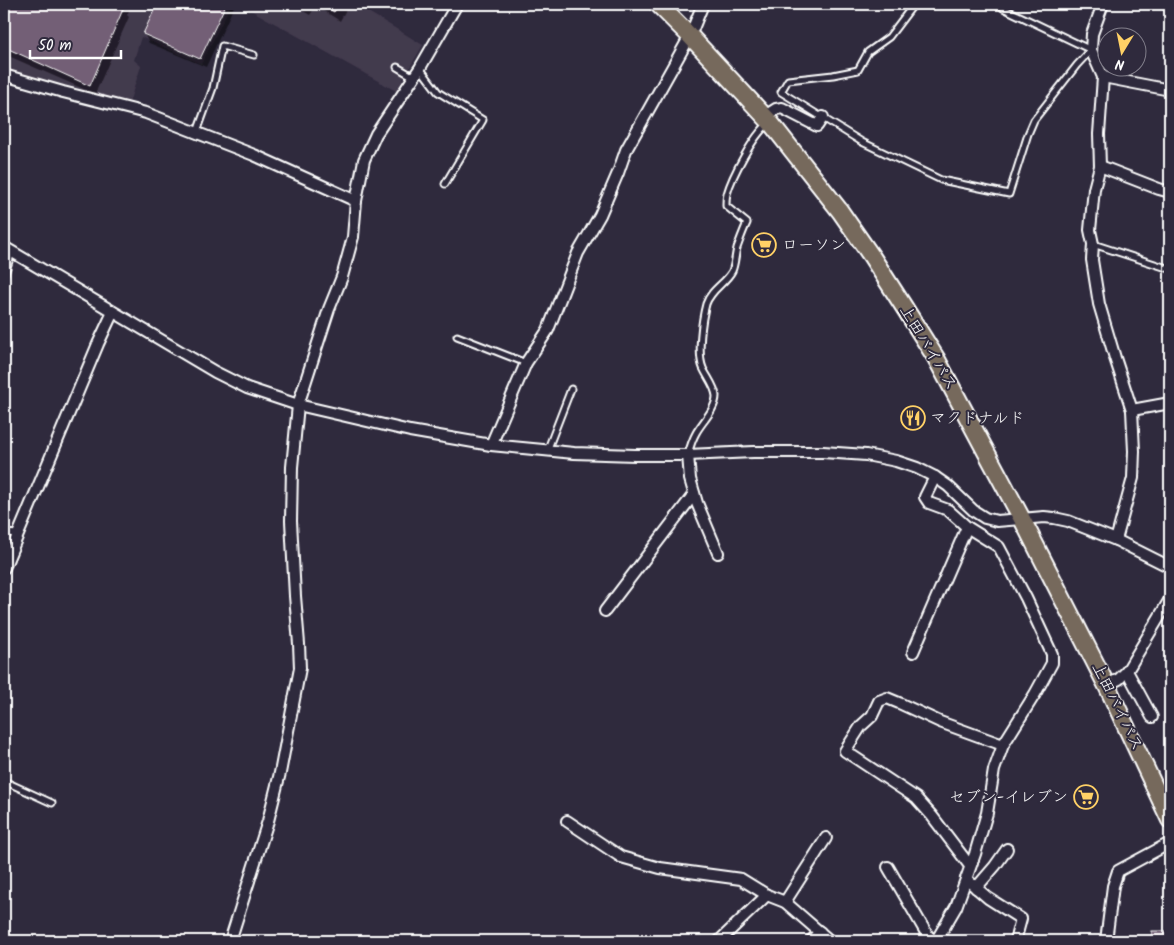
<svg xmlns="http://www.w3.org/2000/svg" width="1174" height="945" font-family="Kalam,'Klee One',sans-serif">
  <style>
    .built { fill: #433a4e }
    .shadow { fill: #0007 }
    .building { fill: #735e76; stroke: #fff }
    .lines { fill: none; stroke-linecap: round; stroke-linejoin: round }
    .service-casing { stroke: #fff; stroke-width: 9 }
    .minor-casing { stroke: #fff; stroke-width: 14 }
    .trunk-casing { stroke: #fff; stroke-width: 20 }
    .service { stroke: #2f2a3d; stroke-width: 5 }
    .minor { stroke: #2f2a3d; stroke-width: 10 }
    .trunk { stroke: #76695c; stroke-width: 16 }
    .labels { text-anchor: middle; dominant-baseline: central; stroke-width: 4; stroke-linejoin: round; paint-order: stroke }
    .poi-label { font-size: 16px; fill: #fff; stroke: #2f2a3d; text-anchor: start }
    .street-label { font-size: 16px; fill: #fff; stroke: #2f2a3d }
  </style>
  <rect width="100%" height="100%" fill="#2f2a3d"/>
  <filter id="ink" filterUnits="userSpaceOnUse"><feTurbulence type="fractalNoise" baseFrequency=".02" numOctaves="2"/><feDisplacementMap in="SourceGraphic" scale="10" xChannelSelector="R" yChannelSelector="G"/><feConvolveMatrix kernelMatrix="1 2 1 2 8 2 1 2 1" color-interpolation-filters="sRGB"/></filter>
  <g filter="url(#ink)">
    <g class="built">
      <polygon points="4,4 231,4 201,64 141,37 134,60 141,66 129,103 12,74 4,69"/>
      <polygon points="240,4 355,4 423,45 396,91"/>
    </g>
    <g class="shadow">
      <polygon points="4,4 132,4 127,15 129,17 95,94 4,54"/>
      <polygon points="158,4 235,4 206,67 149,43 144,34"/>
      <polygon points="291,4 349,4 340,21 316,6 310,15"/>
      <polygon points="1153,932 1165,932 1168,936 1168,941 1153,941"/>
    </g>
    <g class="building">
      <polygon points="4,4 123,4 123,6 124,7 90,86 4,47"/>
      <polygon points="157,4 226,4 200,59 143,34"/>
      <polygon points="321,4 339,4 334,12"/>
      <rect x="1152" y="931" width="14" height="10"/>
    </g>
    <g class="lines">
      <g class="service-casing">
        <g id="service">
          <polyline points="914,4 889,37 868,52 858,70 833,75 788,80 781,92 862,142 941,180 1009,194 1028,134 1034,120 1077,65 1091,50 1003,8"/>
          <polyline points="397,67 414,77"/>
          <polyline points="420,68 438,92 483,120 445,184"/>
          <polyline points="197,132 213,88 222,46 254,55"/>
          <polyline points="1093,244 1170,269"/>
          <polyline points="4,277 12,252"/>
          <polyline points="457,336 526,363"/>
          <polyline points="547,451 571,389"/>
          <path d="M688,455C690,447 692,440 696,433C702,422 716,409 716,396C715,386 707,377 703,368C697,354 702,319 706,304C711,289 726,283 732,271C735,264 735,256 737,248C740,240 743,231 747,223L726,206C726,202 726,198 727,194C732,176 753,136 768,124"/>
          <polyline points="4,533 18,534"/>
          <polyline points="4,781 52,803"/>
        </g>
      </g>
      <g class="minor-casing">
        <g id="minor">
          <polyline points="1103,4 1092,34 1091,50 1103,77 1099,134 1100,166 1094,189 1090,230 1093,244 1092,260 1099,304 1115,358 1132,410 1134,451 1133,478 1116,540"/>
          <polyline points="4,75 63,92 146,113 254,155 356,201"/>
          <polyline points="1103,77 1170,90"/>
          <polyline points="765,116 776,109 782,108 817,126 823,117"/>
          <polyline points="1100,166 1159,189 1170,192"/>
          <polyline points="4,247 215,372 247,388 298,405 410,431 491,445 574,453 635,455 688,455 753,452 823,452 866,455 896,461 917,468 935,477 948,486 974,511 985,518 997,521 1044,517 1054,518 1068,521 1116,540 1170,567"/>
          <polyline points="1132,410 1170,403"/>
          <polyline points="491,445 526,363 548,330 578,253 600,215 618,173 626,150 690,36 703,4"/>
          <polyline points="688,455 690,479 697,503 718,553"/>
          <polyline points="935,477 925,497 929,503 948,510 967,527 999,547 1026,598 1052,654 1052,663 1035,694 1003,745 994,770 987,813 975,854 956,907 936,941"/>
          <polyline points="4,568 98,344 113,312"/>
          <polyline points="605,611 694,494"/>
          <polyline points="913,652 967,527"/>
          <polyline points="1107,685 1119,679 1127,671"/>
          <polyline points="1152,717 1127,671 1170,599"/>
          <polyline points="567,821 621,857 660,868 741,879 767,895 785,902 830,941"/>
          <polyline points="970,866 932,816 916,798 845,751 861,726 872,716 879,701 887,698 899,703 940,722 1003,745"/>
          <polyline points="888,867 928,936 935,941"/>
          <polyline points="966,879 988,898 1021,919 1015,941"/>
          <polyline points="976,888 995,866 1007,849"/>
          <polyline points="785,902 826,838"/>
          <polyline points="230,941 268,821 280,773 300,668 299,644 295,596 291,521 292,467 298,405 329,309 342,277 353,237 356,201 364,160 376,134 420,68 457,4"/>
          <polyline points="719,941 767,895"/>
          <polyline points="811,941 820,932"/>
          <polyline points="1106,941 1113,886 1118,871 1170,843"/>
        </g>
      </g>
      <g class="trunk-casing">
        <polyline id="trunk" points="658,4 690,36 770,122 840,211 872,257 904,307 936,358 1022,519 1108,688 1170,820"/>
      </g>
      <use href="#service" class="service"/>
      <use href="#minor" class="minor"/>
      <use href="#trunk" class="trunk"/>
    </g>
  </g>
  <defs>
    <g id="supermarket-ring" transform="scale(1.25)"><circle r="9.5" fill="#2f2a3d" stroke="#ffd166" stroke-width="1.5"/><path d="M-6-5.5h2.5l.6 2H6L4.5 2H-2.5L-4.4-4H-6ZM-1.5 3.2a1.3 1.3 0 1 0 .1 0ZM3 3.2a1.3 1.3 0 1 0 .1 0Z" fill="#ffd166"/></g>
    <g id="restaurant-ring" transform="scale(1.25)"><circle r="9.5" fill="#2f2a3d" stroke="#ffd166" stroke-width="1.5"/><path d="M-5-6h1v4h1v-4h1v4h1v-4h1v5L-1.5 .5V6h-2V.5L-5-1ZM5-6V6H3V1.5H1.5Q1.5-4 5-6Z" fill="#ffd166"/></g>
  </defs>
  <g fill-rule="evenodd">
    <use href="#supermarket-ring" x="764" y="245"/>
    <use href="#restaurant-ring" x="913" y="418"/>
    <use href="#supermarket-ring" x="1086" y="797"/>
  </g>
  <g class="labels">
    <g class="poi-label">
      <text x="782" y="245">ローソン</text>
      <text x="930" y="418">マクドナルド</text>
      <text x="1068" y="797" text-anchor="end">セブン-イレブン</text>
    </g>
    <g class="street-label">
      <text transform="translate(928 348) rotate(59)">上田バイパス</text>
      <text transform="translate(1117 707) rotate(64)">上田バイパス</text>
    </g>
  </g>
  <rect width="1174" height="945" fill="none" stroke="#2f2a3d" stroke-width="20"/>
  <rect x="10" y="10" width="1154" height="925" fill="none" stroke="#fff" stroke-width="2" filter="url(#ink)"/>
  <g transform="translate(1122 52) rotate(190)"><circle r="24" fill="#2f2a3d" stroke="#827f8b"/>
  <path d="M0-4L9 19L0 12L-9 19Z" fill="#ffd166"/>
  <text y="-8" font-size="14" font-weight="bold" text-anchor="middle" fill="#ffffff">N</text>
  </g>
  <path d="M30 50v8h91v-8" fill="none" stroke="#ffffff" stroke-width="2.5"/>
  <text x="38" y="50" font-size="15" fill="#ffffff" stroke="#2f2a3d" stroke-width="4" paint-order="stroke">50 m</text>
</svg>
